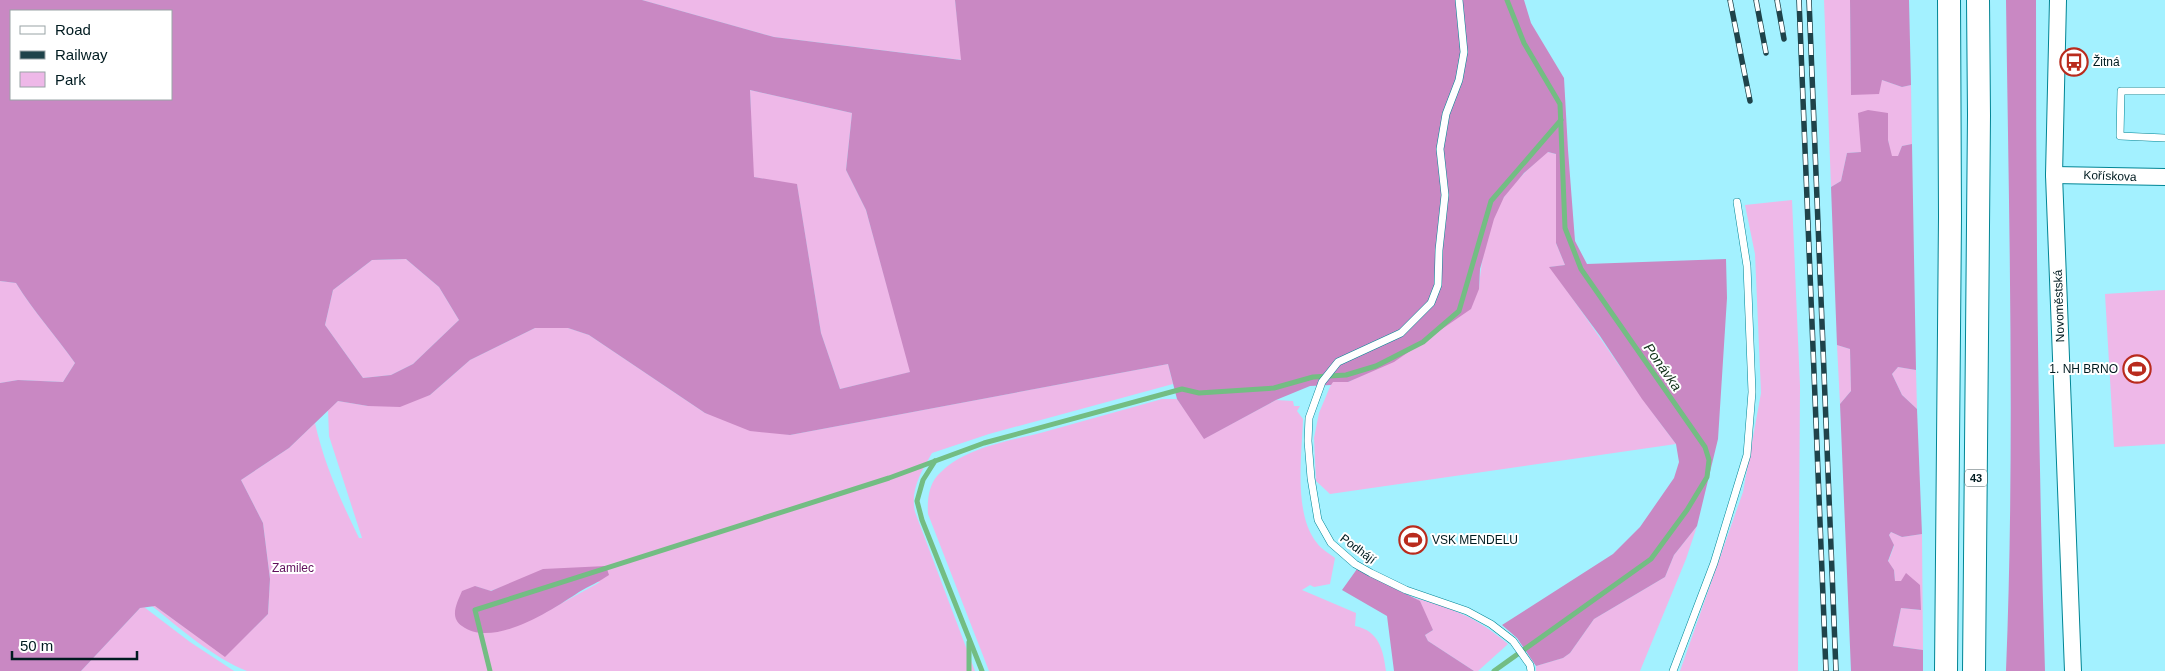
<svg xmlns="http://www.w3.org/2000/svg" width="2165" height="671" font-family="Arial,sans-serif">
  <style>
    .green { fill: #eeb8e8; fill-rule: evenodd }
    .forest { fill: #c988c3; fill-rule: evenodd }
    .lines { fill: none; stroke-linecap: round; stroke-linejoin: round }
    .stream { stroke: #73bd83; stroke-width: 5 }
    .service-casing { stroke: #008595; stroke-width: 8 }
    .tertiary-casing { stroke: #008595; stroke-width: 18 }
    .trunk-casing { stroke: #008595; stroke-width: 24 }
    .service { stroke: #fff; stroke-width: 7 }
    .tertiary { stroke: #fff; stroke-width: 16 }
    .trunk { stroke: #fff; stroke-width: 22 }
    .rail-casing { stroke: #1f434a; stroke-width: 5.5 }
    .rail { stroke: #fff; stroke-width: 4; stroke-dasharray: 11; stroke-linecap: butt }
    .labels { text-anchor: middle; dominant-baseline: central; stroke-width: 4; stroke-linejoin: round; paint-order: stroke }
    .shield { fill: #fff; stroke: #4c5f63; stroke-width: 1 }
    .shield-label { font-size: 11px; font-weight: bold; fill: #001b20 }
    .poi-label { font-size: 12px; fill: #001b20; stroke: #fff; text-anchor: start }
    .street-label { font-size: 12px; fill: #001b20; stroke: #fff }
    .park-label { font-size: 12px; fill: #60115d; stroke: #fff }
    .water-label { font-size: 14px; font-style: italic; fill: #12321a; stroke: #fff }
  </style>
  <rect width="100%" height="100%" fill="#a3f1ff"/>
  <g class="green">
    <polygon points="642,0 955,0 962,60 774,37"/>
    <polygon points="1824,0 1850,0 1851,95 1882,80 1902,87 1911,85 1912,144 1902,146 1898,157 1891,156 1888,140 1888,113 1861,152 1847,153 1841,181 1831,187"/>
    <polygon points="750,90 852,113 846,170 866,210 911,372 840,389 821,333 797,185 753,177"/>
    <path d="M1547,152L1556,154V243L1565,265L1550,267C1593,326 1632,386 1676,444L1330,494L1316,481L1314,438L1319,413L1332,382H1348L1367,373L1479,289C1481,260 1488,222 1504,197C1516,179 1532,166 1547,152Z"/>
    <polygon points="1792,200 1800,386 1798,671 1680,671 1743,492 1761,393 1755,254 1745,205"/>
    <polygon points="406,259 439,287 459,320 413,364 391,375 363,378 325,325 333,290 372,260"/>
    <path d="M0,281L16,283C34,312 56,336 75,363L63,382L18,380L0,383Z"/>
    <polygon points="2165,290 2165,444 2114,447 2105,294"/>
    <path d="M535,328H568L589,335L705,413L790,435L1168,364L1173,384L989,434L932,453C921,472 910,490 915,512L975,671H247C212,657 181,629 152,606H155L225,656L268,614L270,579L263,523L241,480L289,448L315,423C324,464 341,501 359,538H362L329,436L328,410L338,401L368,406L430,395L470,360ZM517,582H600L537,617L475,586L490,591Z"/>
    <polygon points="1837,345 1850,349 1851,391 1840,404"/>
    <polygon points="1898,367 1916,370 1917,409 1902,395 1892,374"/>
    <path d="M1162,399H1177L1205,438L1276,400L1293,401L1294,406H1300L1297,411L1303,419C1302,454 1293,514 1317,543C1321,549 1329,553 1335,558L1330,584L1314,587L1310,585L1302,590L1356,613L1355,626C1379,631 1383,649 1386,671H989L928,514C927,499 929,482 941,472C967,447 1010,441 1044,432C1083,421 1123,410 1162,399Z"/>
    <polygon points="1697,526 1686,559 1640,671 1536,671 1536,666 1563,658 1570,653 1594,619 1665,577 1674,555"/>
    <polygon points="1891,532 1902,537 1922,534 1923,650 1893,646 1901,608 1920,610 1901,581 1895,581 1894,570 1888,562 1894,546 1889,535"/>
    <path d="M1411,597C1452,608 1475,616 1508,644L1478,671H1474L1428,641L1425,635L1433,630Z"/>
    <polygon points="144,607 190,642 234,671 81,671 140,608"/>
  </g>
  <g class="forest">
    <path d="M0,0H642L774,37L961,60L955,0H1524L1531,23L1564,78L1568,150L1575,241L1587,264L1726,259L1727,298L1718,439L1697,526L1674,555L1665,577L1594,619L1570,653L1563,658L1536,666L1517,638L1502,625L1613,554L1640,527L1674,478L1679,462L1676,444L1642,399L1600,336L1549,267L1565,265L1556,243V154L1548,152L1524,173L1504,197L1494,219L1480,269L1479,289L1471,309L1394,362L1348,382H1333L1331,385L1310,386L1276,400L1204,439L1177,399L1168,364L790,435L750,431L705,413L589,335L568,328H535L470,360L430,395L400,407L368,406L338,401L289,448L241,480L263,523L270,579L268,614L225,657L155,606L140,608L81,671H0V383L18,380L63,382L75,363C56,336 34,312 16,283L0,281ZM11,11H171V99H11ZM750,90L852,113L846,170L866,210L910,372L840,389L821,333L797,184L754,177ZM406,259L439,287L459,320L413,364L391,375L363,378L325,325L333,290L372,260Z"/>
    <polygon points="1850,0 1909,0 1911,85 1902,87 1882,80 1879,94 1851,95"/>
    <path d="M2006,0H2036C2036,224 2038,447 2045,671H2006C2015,448 2009,223 2006,0Z"/>
    <polygon points="1868,110 1888,113 1888,140 1892,156 1898,156 1902,146 1912,144 1916,370 1898,367 1892,374 1902,395 1917,409 1922,534 1902,537 1891,532 1889,535 1894,545 1888,561 1894,570 1895,581 1901,581 1906,573 1920,585 1921,610 1901,608 1893,646 1923,650 1923,671 1851,671 1840,404 1851,391 1850,349 1837,345 1831,187 1841,181 1847,153 1861,152 1858,113"/>
    <path d="M606,566L609,575C599,582 589,586 579,592C552,610 493,649 462,626C449,617 457,603 462,591L475,586L491,591L543,569Z"/>
    <polygon points="1357,569 1420,601 1433,630 1425,635 1428,641 1474,671 1394,671 1387,616 1342,590"/>
  </g>
  <g class="lines">
    <g class="stream">
      <polyline points="935,461 923,480 917,501 922,520 982,671"/>
      <polyline points="490,671 475,610 889,478 984,443 1182,389 1199,393 1274,388 1313,377 1346,375 1376,366 1423,342 1459,311 1491,201 1561,120"/>
      <polyline points="969,671 969,642"/>
      <polyline points="1494,671 1651,559 1687,510 1707,477 1709,460 1705,447 1581,269 1565,228 1560,104 1524,43 1507,0"/>
    </g>
    <g class="service-casing">
      <g id="service">
        <polyline points="1459,0 1464,52 1459,80 1446,114 1440,149 1445,195 1439,250 1438,285 1431,303 1401,333 1338,362 1322,382 1309,418 1308,441 1311,478 1318,520 1331,543 1355,564 1371,573 1406,590 1467,611 1491,624 1513,641 1530,665 1531,671"/>
        <polyline points="2165,91 2121,91 2120,136 2165,138"/>
        <polyline points="1673,671 1714,563 1747,455 1752,392 1747,266 1737,202"/>
      </g>
    </g>
    <g class="tertiary-casing">
      <g id="tertiary">
        <polyline points="2058,0 2054,175 2073,671"/>
        <polyline points="2054,175 2165,177"/>
      </g>
    </g>
    <g class="trunk-casing">
      <g id="trunk">
        <polyline points="1946,671 1950,217 1949,0"/>
        <polyline points="1974,671 1979,115 1978,0"/>
      </g>
    </g>
    <use href="#service" class="service"/>
    <use href="#tertiary" class="tertiary"/>
    <use href="#trunk" class="trunk"/>
    <g class="rail-casing">
      <g id="rail">
        <polyline points="1730,0 1750,101"/>
        <polyline points="1756,0 1766,53"/>
        <polyline points="1777,0 1784,39"/>
        <polyline points="1799,0 1826,671"/>
        <polyline points="1809,0 1836,671"/>
      </g>
    </g>
    <use href="#rail" class="rail"/>
  </g>
  <defs>
    <g id="bus-ring" transform="scale(1.4375)"><circle r="9.5" fill="#fff" stroke="#b92b1d" stroke-width="1.5"/><path d="M-5-6H5V4H4V6H2V4H-2V6H-4V4H-5ZM-3.5-4V0h7V-4ZM-3.5 1.2v1.5H-2V1.2ZM2 1.2v1.5H3.5V1.2Z" fill="#b92b1d"/></g>
    <g id="stadium-ring" transform="scale(1.4375)"><circle r="9.5" fill="#fff" stroke="#b92b1d" stroke-width="1.5"/><path d="M0-5a6.5 5 0 1 0 0 10a6.5 5 0 1 0 0-10ZM-3.5-1.8h7v3.6h-7Z" fill="#b92b1d"/></g>
  </defs>
  <g fill-rule="evenodd">
    <use href="#bus-ring" x="2074" y="62"/>
    <use href="#stadium-ring" x="2137" y="369"/>
    <use href="#stadium-ring" x="1413" y="540"/>
  </g>
  <g class="labels">
    <rect class="shield" x="1965" y="469.5" width="22" height="17" rx="4"/>
    <g class="shield-label">
      <text x="1976" y="478">43</text>
    </g>
    <g class="poi-label">
      <text x="2093" y="62">Žitná</text>
      <text x="2118" y="369" text-anchor="end">1. NH BRNO</text>
      <text x="1432" y="540">VSK MENDELU</text>
    </g>
    <g class="street-label">
      <text transform="translate(2110 176) rotate(2)">Kořískova</text>
      <text transform="translate(2059 306) rotate(-92)">Novoměstská</text>
      <text transform="translate(1358 549) rotate(37)">Podhájí</text>
    </g>
    <g class="park-label">
      <text x="293" y="568">Zamilec</text>
    </g>
    <g class="water-label">
      <text transform="translate(1663 367) rotate(55)">Ponávka</text>
    </g>
  </g>
  <rect x="10" y="10" width="162" height="90" fill="#ffffff" stroke="#99a4a6"/>
  <rect x="20" y="26" width="25" height="8" fill="#ffffff" stroke="#99a4a6"/>
  <text x="55" y="35" font-size="15" fill="#001b20">Road</text>
  <rect x="20" y="51" width="25" height="8" fill="#1f434a" stroke="#99a4a6"/>
  <text x="55" y="60" font-size="15" fill="#001b20">Railway</text>
  <rect x="20" y="72" width="25" height="15" fill="#eeb8e8" stroke="#99a4a6"/>
  <text x="55" y="85" font-size="15" fill="#001b20">Park</text>
  <path d="M12 651v8h125v-8" fill="none" stroke="#001b20" stroke-width="2.5"/>
  <text x="20" y="651" font-size="15" fill="#001b20" stroke="#ffffff" stroke-width="4" paint-order="stroke">50 m</text>
</svg>
